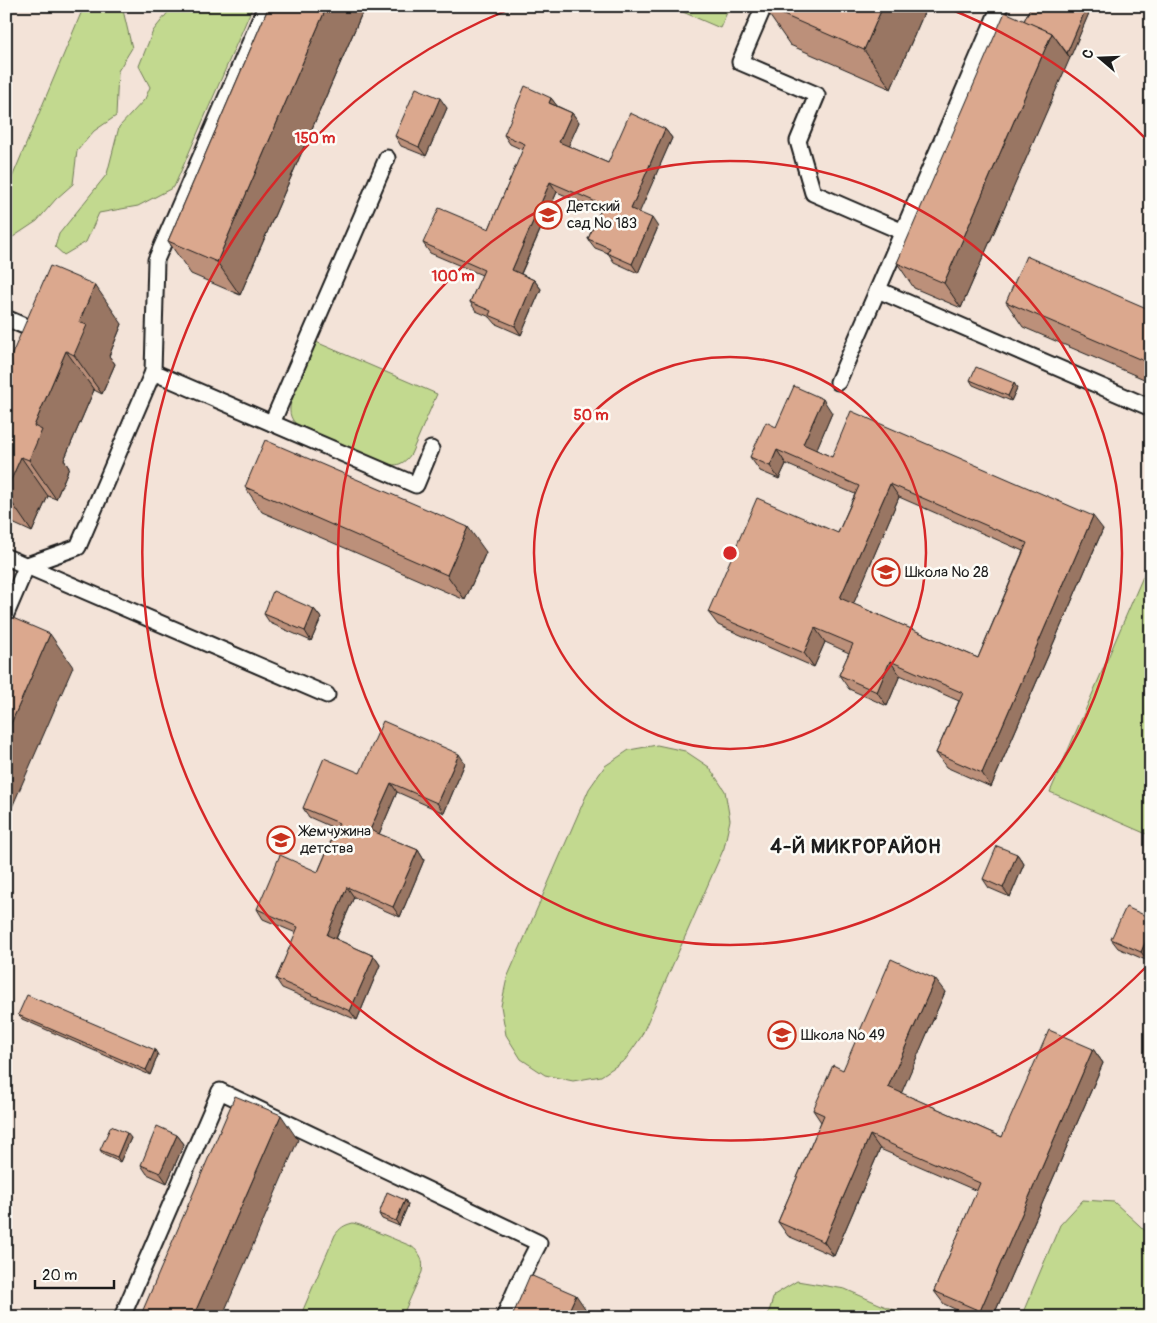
<svg xmlns="http://www.w3.org/2000/svg" width="1157" height="1323" font-family="Pangolin,sans-serif">
  <style>
    .green { fill: #c2d98f; stroke: #6f7a56 }
    .lines { fill: none; stroke-linecap: round; stroke-linejoin: round }
    .service-casing { stroke: #1c1c1c; stroke-width: 19 }
    .service { stroke: #fdfcf7; stroke-width: 15 }
    .wall { fill: #bc907a; stroke: #1c1c1c; fill-rule: evenodd }
    .shaded-wall { fill: #997663; stroke: #1c1c1c }
    .building { fill: #dba88e; stroke: #1c1c1c; fill-rule: evenodd }
    .ring { fill: none; stroke: #d62828; stroke-width: 2.5 }
    .labels { text-anchor: middle; dominant-baseline: central; stroke-width: 5; stroke-linejoin: round; paint-order: stroke }
    .poi-label { font-size: 15px; fill: #1c1c1c; stroke: #fdfcf7; text-anchor: start }
    .district-label { font-size: 20px; font-weight: bold; letter-spacing: 1px; fill: #1c1c1c; stroke: #fdfcf7 }
    .centre { fill: #d62828; stroke: #fdfcf7; stroke-width: 2.5 }
    .ring-label { font-size: 15px; text-anchor: middle; font-weight: bold; fill: #d62828; stroke: #fdfcf7; stroke-width: 5; stroke-linejoin: round; paint-order: stroke }
  </style>
  <rect width="100%" height="100%" fill="#f3e3d8"/>
  <filter id="ink" filterUnits="userSpaceOnUse"><feTurbulence type="fractalNoise" baseFrequency=".02" numOctaves="2"/><feDisplacementMap in="SourceGraphic" scale="10" xChannelSelector="R" yChannelSelector="G"/><feConvolveMatrix kernelMatrix="1 2 1 2 8 2 1 2 1" color-interpolation-filters="sRGB"/></filter>
  <g filter="url(#ink)">
    <g class="green">
      <polygon points="84,6 122,6 132,48 118,71 116,116 94,131 77,151 73,184 56,199 37,221 13,237 6,233 6,192"/>
      <polygon points="173,6 253,6 174,187 138,206 99,213 86,242 64,255 55,247 59,234 107,174 119,127 145,99 150,87 139,66 153,31"/>
      <polygon points="669,6 730,6 720,28"/>
      <path d="M316,342L437,394L411,454C404,464 397,467 385,464L301,428C291,421 288,414 291,402Z"/>
      <polygon points="1151,558 1151,836 1050,792"/>
      <polygon points="657,745 685,751 709,767 725,791 730,820 724,848 641,1037 625,1060 601,1076 573,1081 545,1075 521,1059 506,1035 501,1006 507,978 589,789 605,766 629,750"/>
      <polygon points="1083,1200 1114,1202 1151,1236 1151,1317 1021,1317 1060,1225"/>
      <path d="M353,1223L360,1225L411,1246C421,1253 424,1261 422,1272L402,1317H300L335,1235C340,1228 344,1225 353,1223Z"/>
      <polygon points="797,1281 845,1289 886,1307 915,1317 769,1317 768,1315 774,1295"/>
    </g>
    <g class="lines">
      <g class="service-casing">
        <g id="service">
          <polyline points="764,6 740,62 817,95 798,141 813,193 903,232"/>
          <polyline points="878,290 1151,408"/>
          <polyline points="6,318 38,332 36,337"/>
          <polyline points="153,372 416,485 431,449"/>
          <polyline points="838,382 1000,6"/>
          <polyline points="272,423 387,158"/>
          <polyline points="6,557 327,695"/>
          <polyline points="6,614 27,565 78,547 153,372 156,260 266,6"/>
          <polyline points="122,1317 220,1091 539,1243 519,1282 504,1317"/>
        </g>
      </g>
      <use href="#service" class="service"/>
    </g>
    <g class="wall">
      <polygon points="269,6 365,6 240,295 191,274 168,241"/>
      <polygon points="763,6 927,6 891,89 790,45"/>
      <polygon points="1031,6 1092,6 961,308 914,288 897,263 1024,21"/>
      <polygon points="551,98 557,106 572,113 579,122 568,146 608,163 665,129 672,138 639,212 658,227 638,273 614,262 608,253 595,248 588,239 600,211 557,192 521,274 534,280 541,289 521,335 496,324 490,317 476,311 470,302 482,275 430,253 423,243 489,229 523,150 510,144 504,135"/>
      <polygon points="447,108 426,156 401,146 395,136"/>
      <polygon points="1006,302 1151,310 1151,382 1023,327"/>
      <polygon points="122,324 109,356 115,364 102,394 94,390 64,460 69,468 56,499 48,496 32,532 6,520 6,368"/>
      <polygon points="970,380 1014,383 1017,388 1011,401 973,385"/>
      <path d="M832,413L816,450L832,457L1103,529L991,787L946,767L936,753L959,701L900,675L887,706L849,689L839,675L849,653L825,642L814,667L718,625L708,612L838,533L855,494L786,464L779,479L760,471L750,457L776,427ZM899,497L1023,551L978,658L853,604Z"/>
      <polygon points="245,487 486,552 465,600 262,512"/>
      <polygon points="314,609 321,618 311,641 270,623 264,614"/>
      <polygon points="465,763 444,813 397,792 379,834 418,850 424,860 400,917 354,897 336,939 374,956 380,965 357,1020 282,988 276,979 296,933 263,919 257,909 318,872 336,829 309,817 303,808 360,773"/>
      <polygon points="1017,854 1024,864 1010,897 989,888 983,879"/>
      <polygon points="1151,918 1151,954 1148,961 1118,948 1111,939"/>
      <polygon points="945,992 901,1093 1002,1137 1093,1049 1103,1063 993,1317 972,1317 944,1304 934,1291 977,1191 880,1149 834,1256 788,1236 778,1222 821,1122 813,1110 843,1070"/>
      <polygon points="18,1015 158,1055 150,1075 22,1019"/>
      <polygon points="177,1135 184,1144 167,1183 147,1174 141,1165"/>
      <polygon points="131,1138 120,1162 104,1155 100,1150"/>
      <polygon points="405,1200 408,1205 399,1226 382,1219 379,1214"/>
    </g>
    <g class="shaded-wall">
      <polygon points="327,6 365,6 240,295 217,262"/>
      <polygon points="883,6 927,6 891,89 864,50"/>
      <polygon points="1087,6 1092,6 1070,58 1067,53"/>
      <polygon points="1052,33 1070,58 961,308 944,283"/>
      <polygon points="440,98 447,108 426,156 419,147"/>
      <polygon points="551,98 558,107 549,103"/>
      <polygon points="572,113 579,122 566,152 559,142"/>
      <polygon points="665,129 672,138 637,218 631,209"/>
      <polygon points="550,182 557,192 518,280 512,270"/>
      <polygon points="652,218 658,227 638,273 632,264"/>
      <polygon points="534,280 541,289 521,335 515,326"/>
      <polygon points="95,285 122,324 109,356 115,364 102,394 74,355 79,322"/>
      <polygon points="66,351 94,390 64,460 69,468 56,499 29,460 34,426"/>
      <polygon points="1014,383 1017,388 1011,401 1008,396"/>
      <polygon points="823,399 832,413 813,458 803,444"/>
      <polygon points="777,450 786,464 779,479 770,466"/>
      <polygon points="21,457 48,496 32,532 6,494 6,491"/>
      <polygon points="890,484 899,497 850,612 840,598"/>
      <polygon points="1093,516 1103,529 991,787 982,773"/>
      <polygon points="468,527 486,552 465,600 447,575"/>
      <polygon points="314,609 321,618 311,641 305,631"/>
      <polygon points="815,628 825,642 814,667 804,653"/>
      <polygon points="50,634 73,667 6,821 6,735"/>
      <polygon points="890,661 900,675 887,706 877,692"/>
      <polygon points="459,754 465,763 444,813 437,803"/>
      <polygon points="391,783 397,792 377,839 370,830"/>
      <polygon points="418,850 424,860 400,917 393,907"/>
      <polygon points="1017,854 1024,864 1010,897 1003,888"/>
      <polygon points="347,887 354,897 333,945 327,935"/>
      <polygon points="1151,929 1151,954 1148,961 1141,952"/>
      <polygon points="374,956 380,965 357,1020 350,1011"/>
      <polygon points="935,979 945,992 898,1101 888,1087"/>
      <polygon points="1093,1049 1103,1063 993,1317 984,1317 980,1311"/>
      <polygon points="155,1050 158,1055 150,1075 146,1070"/>
      <polygon points="281,1115 298,1140 222,1317 193,1317"/>
      <polygon points="127,1133 131,1138 120,1162 117,1157"/>
      <polygon points="177,1135 184,1144 167,1183 160,1173"/>
      <polygon points="870,1135 880,1149 834,1256 824,1242"/>
      <polygon points="405,1200 408,1205 399,1226 396,1221"/>
      <polygon points="576,1295 591,1317 566,1317"/>
    </g>
    <g class="building">
      <polygon points="269,6 327,6 217,262 168,241"/>
      <polygon points="763,6 883,6 864,50"/>
      <polygon points="1031,6 1087,6 1067,53 1052,33 1024,21"/>
      <polygon points="1005,12 1052,33 944,283 897,263"/>
      <polygon points="525,86 551,98 549,103 572,113 559,142 608,163 630,113 665,129 631,209 652,218 632,264 607,253 610,248 588,239 603,205 550,182 512,270 534,280 515,326 489,315 491,311 470,302 484,270 423,243 439,208 489,229 525,144 504,135"/>
      <polygon points="416,88 440,98 419,147 395,136"/>
      <polygon points="1026,256 1151,310 1151,364 1006,302"/>
      <polygon points="50,266 95,285 79,322 87,325 74,355 66,351 34,426 42,430 29,460 21,457 6,491 6,368"/>
      <polygon points="976,367 1014,383 1008,396 970,380"/>
      <path d="M794,386L823,399L803,444L832,457L851,411L1093,516L982,773L936,753L963,693L890,661L877,692L839,675L853,644L815,628L804,653L708,612L757,498L838,533L859,486L777,450L770,466L750,457L766,422L776,427ZM890,484L1027,543L978,658L840,598Z"/>
      <polygon points="265,440 468,527 447,575 245,487"/>
      <polygon points="273,591 314,609 305,631 264,614"/>
      <polygon points="6,615 50,634 6,735"/>
      <polygon points="383,721 459,754 437,803 391,783 370,830 418,850 393,907 347,887 327,935 374,956 350,1011 276,979 298,927 257,909 280,855 318,872 339,823 303,808 324,758 360,773"/>
      <polygon points="997,846 1017,854 1003,888 983,879"/>
      <polygon points="1126,907 1151,918 1151,929 1141,952 1111,939"/>
      <polygon points="891,959 935,979 888,1087 1002,1137 1049,1030 1093,1049 980,1311 934,1291 980,1183 870,1135 824,1242 778,1222 824,1115 813,1110 833,1065 843,1070"/>
      <polygon points="27,995 155,1050 146,1070 18,1015"/>
      <polygon points="235,1096 281,1115 193,1317 140,1317"/>
      <polygon points="111,1126 127,1133 117,1157 100,1150"/>
      <polygon points="157,1126 177,1135 160,1173 141,1165"/>
      <polygon points="387,1192 405,1200 396,1221 379,1214"/>
      <polygon points="1151,1211 1151,1221 1147,1219"/>
      <polygon points="530,1275 576,1295 566,1317 512,1317"/>
    </g>
  </g>
  <g class="ring">
    <circle cx="730" cy="553" r="196"/>
    <circle cx="730" cy="553" r="392"/>
    <path d="M1149 964A587 587 0 1 1 515 7M945 7A587 587 0 0 1 1149 142"/>
  </g>
  <defs>
    <g id="school-ring" transform="scale(1.4375)"><circle r="9.5" fill="#fdfcf7" stroke="#c8321e" stroke-width="1.5"/><path d="M0-5L7-2L0 1L-7-2ZM-4 1L0 2.5L4 1V4Q0 6-4 4Z" fill="#c8321e"/></g>
  </defs>
  <g fill-rule="evenodd">
    <use href="#school-ring" x="548" y="215"/>
    <use href="#school-ring" x="886" y="572"/>
    <use href="#school-ring" x="281" y="840"/>
    <use href="#school-ring" x="782" y="1035"/>
  </g>
  <g class="labels">
    <g class="poi-label">
      <text x="567" y="206">Детский<tspan x="567" dy="17">сад № 183</tspan></text>
      <text x="905" y="572">Школа № 28</text>
      <text x="300" y="831">Жемчужина<tspan x="300" dy="17">детства</tspan></text>
      <text x="801" y="1035">Школа № 49</text>
    </g>
    <g class="district-label">
      <text x="856" y="846">4-Й МИКРОРАЙОН</text>
    </g>
  </g>
  <circle cx="730" cy="553" r="8" class="centre"/>
  <g class="ring-label">
    <text x="315" y="143">150 m</text>
    <text x="453" y="281">100 m</text>
    <text x="591" y="420">50 m</text>
  </g>
  <rect width="1157" height="1323" fill="none" stroke="#fdfcf7" stroke-width="25"/>
  <rect x="12" y="12" width="1132" height="1298" fill="none" stroke="#1c1c1c" stroke-width="2" filter="url(#ink)"/>
  <g transform="translate(1100 58) rotate(289)" stroke="#fdfcf7" stroke-width="4" paint-order="stroke">
  <path d="M0-4L9 19L0 12L-9 19Z" fill="#1c1c1c"/>
  <text y="-8" font-size="14" font-weight="bold" text-anchor="middle" fill="#1c1c1c">С</text>
  </g>
  <path d="M35 1280v8h79v-8" fill="none" stroke="#1c1c1c" stroke-width="2.5"/>
  <text x="42" y="1280" font-size="15" fill="#1c1c1c" stroke="#fdfcf7" stroke-width="4" paint-order="stroke">20 m</text>
</svg>
